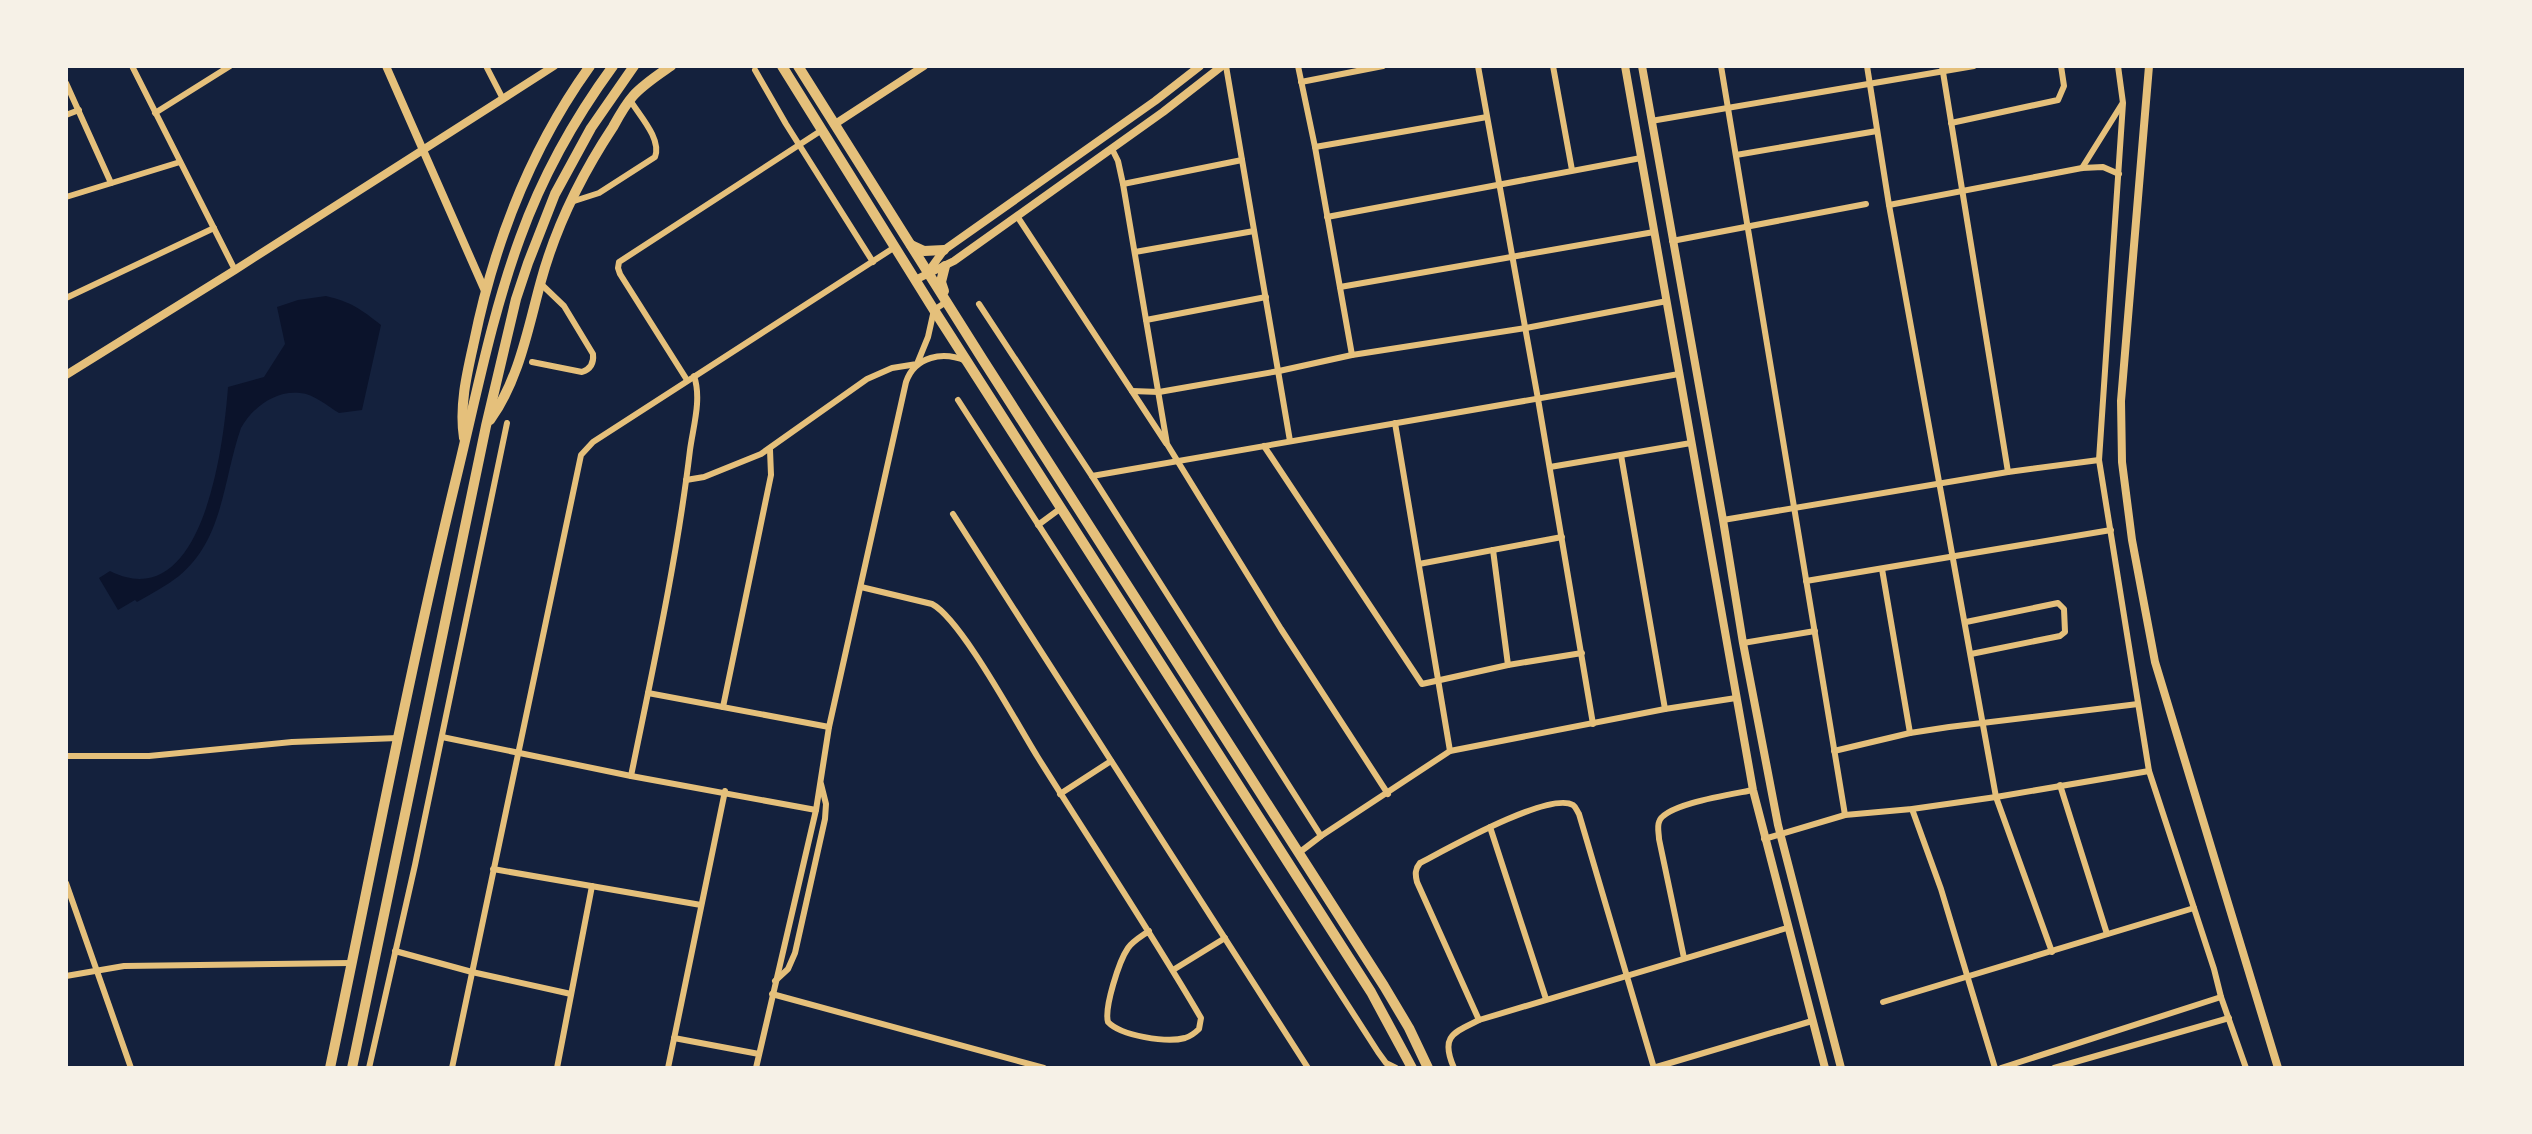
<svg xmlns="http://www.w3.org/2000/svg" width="2532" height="1134" font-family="'Exo 2',sans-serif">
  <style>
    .water { fill: #0b132b }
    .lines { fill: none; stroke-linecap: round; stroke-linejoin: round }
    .minor { stroke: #e5c07b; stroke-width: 6 }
    .tertiary { stroke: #e5c07b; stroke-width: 8 }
    .primary { stroke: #e5c07b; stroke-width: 10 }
    .trunk { stroke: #e5c07b; stroke-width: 10 }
  </style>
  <rect width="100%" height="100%" fill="#14213d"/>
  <path class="water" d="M326,296C351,302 361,309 381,325L362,410L339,413C327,406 314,394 300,393C275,390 252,408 241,428C223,479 224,539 179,576C166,586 151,594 137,602L135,600L118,610L99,578L110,571C204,618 224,442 228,387L264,377L285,344L277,307L298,300Z"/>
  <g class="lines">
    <g class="minor">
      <polyline points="132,66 235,270"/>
      <polyline points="486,66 503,99"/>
      <polyline points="1226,66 1290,441"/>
      <polyline points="1298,66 1315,147 1352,355"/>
      <polyline points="1478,66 1538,399 1593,724"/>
      <polyline points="1553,66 1572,170"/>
      <polyline points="1721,66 1845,815"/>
      <polyline points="1867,66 1889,205 1996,797 2052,952"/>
      <polyline points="1942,66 2008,472"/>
      <polyline points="2118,66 2123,103 2099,460 2149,771 2214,969 2221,997 2246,1068"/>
      <polyline points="755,70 786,124 873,262"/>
      <polyline points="1301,82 1383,66"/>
      <polyline points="66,83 111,183"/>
      <polyline points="155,113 230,66"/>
      <polyline points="66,115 79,110"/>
      <polyline points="1651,121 1974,66"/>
      <polyline points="1951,123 2058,100 2064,86 2061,66"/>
      <polyline points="1315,147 1487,117"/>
      <polyline points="1112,149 1118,161 1123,184 1167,444 1281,629 1388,794"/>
      <polyline points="1736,155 1877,131"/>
      <polyline points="2082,168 2122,104"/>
      <polyline points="1123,184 1242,160"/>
      <polyline points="66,197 180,162"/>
      <path d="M571,202L599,193L655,157C662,139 639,115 630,100"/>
      <polyline points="1889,205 2082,168 2103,167 2119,174"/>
      <polyline points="1017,216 1166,443"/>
      <polyline points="1327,217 1641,158"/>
      <polyline points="1672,241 1866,204"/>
      <polyline points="1135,252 1254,231"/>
      <polyline points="1340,287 1654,232"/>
      <polyline points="66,298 214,228"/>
      <polyline points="979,304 1092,476 1321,836"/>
      <polyline points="1146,320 1266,297"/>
      <path d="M532,362L582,372C591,369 594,363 593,354L564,306L540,283"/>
      <polyline points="687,380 620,274 618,268 619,262 822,130"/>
      <polyline points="1132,391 1159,392 1279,371 1352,355 1526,328 1667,301"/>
      <polyline points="958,400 1378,1052 1386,1063 1396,1068"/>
      <polyline points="1395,423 1450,751"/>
      <polyline points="1264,446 1422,684 1508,665 1582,653"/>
      <polyline points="1621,455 1665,709"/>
      <polyline points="1550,467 1691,443"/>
      <polyline points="1092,476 1679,374"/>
      <polyline points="686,480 704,477 761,454 867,379 892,368 917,364 928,337 934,310 946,302"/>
      <polyline points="953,514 1308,1068"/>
      <polyline points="1723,520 2008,472 2099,460"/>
      <polyline points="1038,525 1061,508"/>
      <polyline points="1493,550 1508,665"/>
      <polyline points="1419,564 1562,537"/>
      <polyline points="1882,569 1910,733"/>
      <polyline points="1806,581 2111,530"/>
      <path d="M861,587L932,604C961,619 1017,724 1037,756C1092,844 1149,929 1201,1018L1199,1029C1195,1033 1191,1036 1185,1038C1167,1043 1121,1036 1108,1022C1104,1008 1119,961 1128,948C1133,941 1142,936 1149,931"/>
      <polyline points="1966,622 2058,603 2064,609 2065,632 2060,636 1971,654"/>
      <polyline points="1743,643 1815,631"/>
      <polyline points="648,693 829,727"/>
      <polyline points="723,707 771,475 770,450"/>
      <polyline points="442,737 631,776 816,810"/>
      <polyline points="1834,751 1910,733 1949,727 2138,704"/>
      <polyline points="66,756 149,756 292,742 398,738"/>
      <path d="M631,776C653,668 677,559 690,450C693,427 702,399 694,376"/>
      <polyline points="2060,785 2107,934"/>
      <polyline points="1060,794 1111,761"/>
      <polyline points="1912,809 1941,889 1995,1068"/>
      <polyline points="1490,827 1546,999"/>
      <polyline points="1764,839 1845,815 1912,809 1996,797 2149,771"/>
      <polyline points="1300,852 1321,836 1450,751 1665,709 1736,698"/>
      <polyline points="493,869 701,905"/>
      <polyline points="66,883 131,1068"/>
      <polyline points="395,951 472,972 571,994"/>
      <path d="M1684,958L1659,839C1659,834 1657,827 1659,822C1664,804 1734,794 1753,790"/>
      <polyline points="1173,970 1225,938"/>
      <polyline points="66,976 124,966 351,963"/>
      <polyline points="775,981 788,969 795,953 825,819 826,804 821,784"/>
      <polyline points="772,994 1044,1068"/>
      <polyline points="1883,1002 2194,908"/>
      <path d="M1479,1020L1417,882C1415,874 1415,869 1420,863C1445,850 1549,791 1573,805C1576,807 1577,811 1579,814L1654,1068"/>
      <polyline points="674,1038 759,1054"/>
      <polyline points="369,1068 415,865 507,423"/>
      <polyline points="452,1068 581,455 593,442 895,247"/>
      <polyline points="557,1068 592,886"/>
      <polyline points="668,1068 725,791"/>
      <path d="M756,1068L816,810L829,727L906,382C915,356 943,351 966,361"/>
      <path d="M1454,1068C1440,1036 1453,1033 1479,1020L1787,928"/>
      <polyline points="1653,1068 1812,1021"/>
      <polyline points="2001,1068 2221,997"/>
      <polyline points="2054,1068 2229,1018"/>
    </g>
    <g class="tertiary">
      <polyline points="386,66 485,291"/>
      <polyline points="1625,66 1753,790 1825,1068"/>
      <polyline points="1642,66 1723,520 1743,643 1778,825 1841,1068"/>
      <polyline points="2149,66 2121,401 2122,462 2132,540 2155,662 2278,1068"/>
      <polyline points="835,124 924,66"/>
      <polyline points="928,272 944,250 1155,101 1200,66"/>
      <polyline points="915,280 954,261 1163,112 1222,66"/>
      <polyline points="66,375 235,270 554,66"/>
    </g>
    <g class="primary">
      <polyline points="782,66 934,310 1371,992 1412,1068"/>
      <polyline points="798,66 983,360 1384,986 1409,1028 1428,1068"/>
      <polyline points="911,245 924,251 944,250"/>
      <polyline points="944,291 941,282 945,266"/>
    </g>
    <g class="trunk">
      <path d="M490,420C519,380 528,328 541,281C556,226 582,174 613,127C619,116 625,105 633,96C644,84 658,75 671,66"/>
      <path d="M464,438C459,406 467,373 474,342C494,244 531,148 590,66"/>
      <path d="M330,1068C371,873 408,677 455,483C475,402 491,317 520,238C542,177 575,118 613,66"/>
      <polyline points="352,1068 486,426 516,299 528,263 555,194 591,128 634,66"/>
    </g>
  </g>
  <rect width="2532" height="1134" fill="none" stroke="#f6f1e7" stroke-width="136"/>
</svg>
